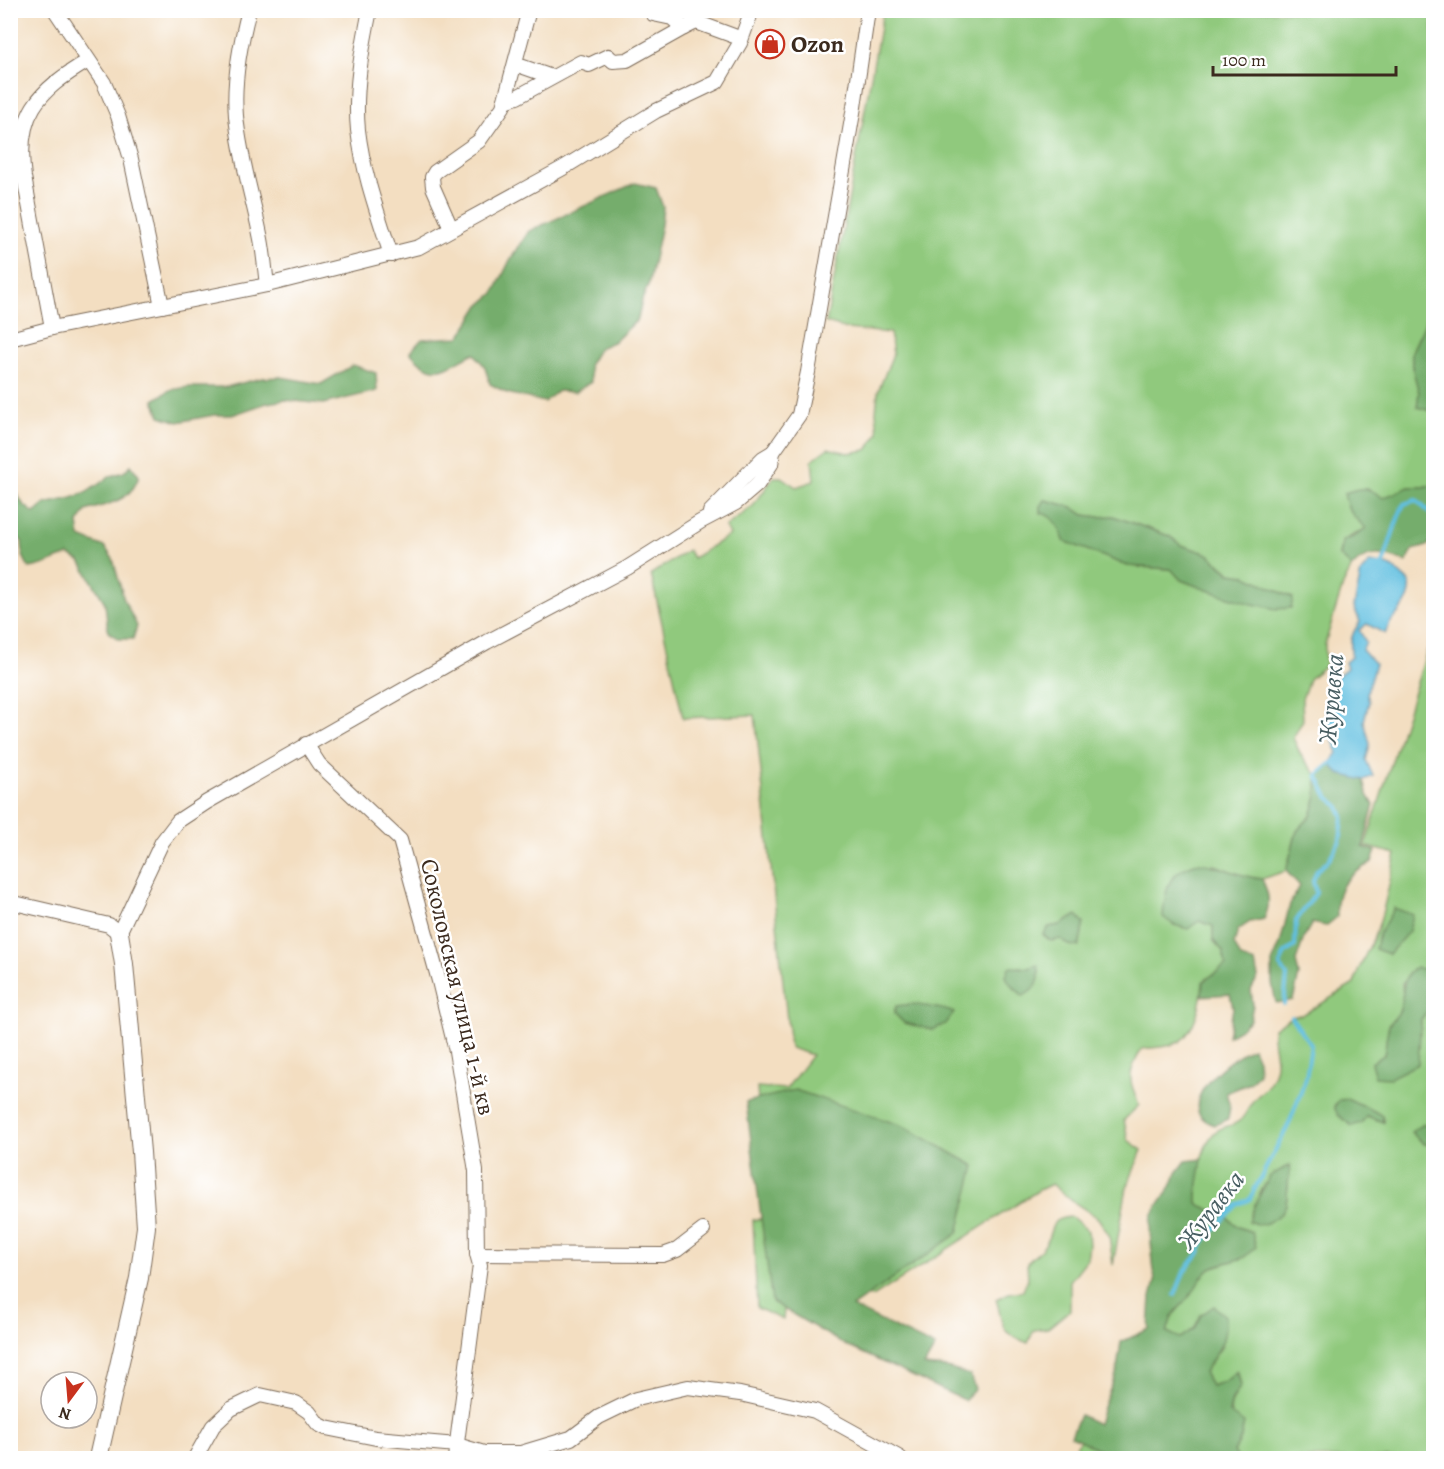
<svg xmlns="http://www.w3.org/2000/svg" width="1444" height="1469" font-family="Alegreya,serif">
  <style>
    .green { fill: #90c97d; stroke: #667a4e; stroke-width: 1.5; fill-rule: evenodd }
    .forest { fill: #74ad6c; stroke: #586c45; stroke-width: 1.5 }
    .water { fill: #61bfe0; stroke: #4e747f; stroke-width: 1.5 }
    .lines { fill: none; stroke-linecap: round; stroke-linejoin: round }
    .stream { stroke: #61bfe0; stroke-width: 4 }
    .minor-casing { stroke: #7b6957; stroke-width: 16 }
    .tertiary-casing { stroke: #7b6957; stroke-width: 20 }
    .minor { stroke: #fff; stroke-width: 14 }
    .tertiary { stroke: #fff; stroke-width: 18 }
    .labels { text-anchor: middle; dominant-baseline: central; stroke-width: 5; stroke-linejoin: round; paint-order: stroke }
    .poi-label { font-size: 24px; font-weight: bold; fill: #3b2a1e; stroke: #fff; text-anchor: start }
    .street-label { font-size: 24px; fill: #3b2a1e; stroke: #fff }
    .water-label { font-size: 26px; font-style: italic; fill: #485e62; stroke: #fff }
  </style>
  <rect width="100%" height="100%" fill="#fff"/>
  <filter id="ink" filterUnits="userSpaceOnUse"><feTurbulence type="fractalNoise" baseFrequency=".0167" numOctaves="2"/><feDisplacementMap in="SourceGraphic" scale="12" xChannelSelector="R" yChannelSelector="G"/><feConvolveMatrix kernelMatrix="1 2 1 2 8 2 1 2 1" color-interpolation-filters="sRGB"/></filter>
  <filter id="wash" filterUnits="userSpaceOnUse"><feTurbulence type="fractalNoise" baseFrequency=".008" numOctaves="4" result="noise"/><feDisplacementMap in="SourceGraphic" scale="24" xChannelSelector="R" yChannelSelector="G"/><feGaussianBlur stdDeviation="1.35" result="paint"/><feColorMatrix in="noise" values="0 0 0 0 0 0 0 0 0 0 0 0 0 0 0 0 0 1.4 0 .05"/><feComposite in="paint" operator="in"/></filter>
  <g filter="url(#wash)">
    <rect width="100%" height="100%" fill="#f3dec1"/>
    <g class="green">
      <path d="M883,11H1433V305L1412,352V366L1419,393L1417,407L1431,411L1433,409V485L1423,487H1409L1383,498L1367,528L1342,541L1340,556L1352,567L1343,585L1325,644V666L1309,679L1302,699L1303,720L1293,738L1302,757L1317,775V796L1311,816L1297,831L1286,871L1262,879L1248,878L1213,864L1199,921L1213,926V940L1223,951L1226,965L1203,982C1202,1000 1195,1032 1179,1042C1169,1048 1153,1047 1142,1049C1127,1073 1128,1080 1139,1105L1124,1120L1128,1140L1142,1150L1127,1187L1113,1265L1109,1235L1098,1218L1072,1201L1052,1184L1039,1190L873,1297L786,1290L783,1320L757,1308L753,1220L765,1218L757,1087L786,1089L812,1055L790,1048L755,715L683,718L651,574L688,550L693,558L730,535L725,527L753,506L774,477H781L796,487L814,481L812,460L828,448L848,453L867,450L878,433L876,412L878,392L893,354L890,333L847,329L826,323ZM1045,500L1072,507L1084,515L1099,517L1113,516L1169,536L1181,545L1208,554L1231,573L1245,575L1128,566L1064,541L1060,528L1049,515ZM1060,925L1081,933V936L1069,945L1049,927ZM1019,967L1029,968L1015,989L1006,976Z"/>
      <path d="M1433,632V973L1402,983L1403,998L1399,1013L1389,1025L1384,1055L1421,1034V1019L1430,1008V993L1433,990V1127L1423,1124V1143L1433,1147V1458H1238L1234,1453L1241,1438C1230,1415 1224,1409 1241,1386L1238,1372L1226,1381L1211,1386L1204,1372L1222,1346L1201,1315L1194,1329L1180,1339L1167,1332L1172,1316L1193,1292L1200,1278L1212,1267L1243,1258L1252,1232L1238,1227L1226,1216L1197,1205C1196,1184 1199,1150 1214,1133C1221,1126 1231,1127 1239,1121C1246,1116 1247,1109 1252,1102C1257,1095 1266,1090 1270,1082C1284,1057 1269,1050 1274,1028L1291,1017L1304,1014L1354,984C1359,963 1371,947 1378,927C1386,904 1390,878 1396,854L1365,846ZM1357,1103L1382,1115L1383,1122L1367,1116L1345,1121L1338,1115L1335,1107ZM1290,1165L1286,1205L1267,1223L1249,1221C1261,1194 1260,1179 1290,1165Z"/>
      <path d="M1072,1217L1088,1231L1089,1245L1087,1259L1070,1281V1310L1048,1328L1034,1330L1028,1343C997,1331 1005,1327 996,1299L1009,1293L1023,1291L1028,1278L1027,1263C1033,1257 1044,1249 1047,1241C1054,1225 1050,1218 1072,1217Z"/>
      <polygon points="1080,1440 1118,1458 1070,1458"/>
    </g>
    <g class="forest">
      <path d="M635,183L656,188L663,207L661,225L649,283L642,300L638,319L615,341L599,348L589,364L591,382L575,392L558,391L544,402L507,393L490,384L485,367L474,353C445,367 435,382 410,352L422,339L460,337L480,305L494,293L510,260L529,231Z"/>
      <polygon points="1433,305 1434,409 1431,411 1417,407 1419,393 1412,366 1412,352"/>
      <polygon points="353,365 376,373 377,391 323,404 285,400 267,403 232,415 214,415 178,422 160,416 154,400 170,390 189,387 226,387 262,378 281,377 321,384"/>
      <path d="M131,465L139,476C131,502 110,503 86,511L78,523L80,537L105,547L113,559L124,600L137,626L133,639H119L108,632L105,603L80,561L69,555C55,559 44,567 29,568L23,556L22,541L11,533V484L23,504L34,513L45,504L72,498L87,492L111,476L124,472Z"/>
      <path d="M1433,485V540L1427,546L1413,550L1406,562C1385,554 1368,550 1352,567L1340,556L1343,541L1355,536L1366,528C1353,517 1347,510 1344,493C1362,487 1368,486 1383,498L1409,487H1423Z"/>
      <path d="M1045,500L1072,507L1084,515L1099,517L1113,516L1169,536L1181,545L1208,554L1230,573L1245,575L1293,598L1291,608L1276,609L1248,603L1207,590L1181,580L1171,569L1128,566L1064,541C1060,528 1055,516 1041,513V506Z"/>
      <path d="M1330,763L1339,774L1364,780L1367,793L1374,805L1363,847L1376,851L1372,862C1347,876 1334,887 1337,917L1326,926L1312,923L1305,935L1296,961L1299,975L1293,1000L1276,1003L1272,983V963L1280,944L1290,904L1300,886L1286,871L1297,831L1311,816L1317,796V775Z"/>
      <path d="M1199,863C1221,865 1240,877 1262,879C1269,894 1271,904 1264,919L1250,922L1238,930L1234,944L1241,958L1255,963L1258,977L1251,990L1253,1005L1250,1020L1240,1029L1228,1036L1233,1008L1230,994L1202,996L1203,982L1226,965L1223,951L1213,940V926L1199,921L1188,929L1174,925L1163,917C1165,888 1168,870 1199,863Z"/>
      <polygon points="1394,908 1413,915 1409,931 1389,954 1375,949 1379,934"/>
      <polygon points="1077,915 1084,923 1079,947 1069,945 1061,939 1051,941 1043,935 1049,927 1060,925"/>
      <path d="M1433,963V990L1430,993V1008L1421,1019L1418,1064L1390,1078L1375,1077L1371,1063L1384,1055C1386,1046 1386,1035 1389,1026C1391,1020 1398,1016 1400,1010C1405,995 1399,977 1416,967L1433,973Z"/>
      <path d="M1038,965C1042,980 1037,989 1023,996L1009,982L1006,976L1009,967L1029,968Z"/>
      <path d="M913,1004C927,1007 941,1007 954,1013L945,1024L933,1030L904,1023L894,1013L896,1006Z"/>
      <path d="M1253,1048L1258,1060L1259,1073L1250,1083L1226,1093L1230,1106L1228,1119L1215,1125C1167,1109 1229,1056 1253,1048Z"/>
      <polygon points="795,1090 903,1126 975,1166 958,1233 852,1307 935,1347 924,1366 947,1368 970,1375 975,1389 964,1400 845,1345 772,1302 746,1102"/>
      <polygon points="1349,1099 1382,1115 1383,1122 1367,1116 1361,1123 1352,1126 1338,1115 1334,1107 1339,1100"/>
      <polygon points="1424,1124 1433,1127 1433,1147 1423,1143 1411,1132"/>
      <path d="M1202,1159L1197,1190V1204L1226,1216L1238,1227L1252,1232L1256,1247L1243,1258L1212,1267L1201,1278L1193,1292L1172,1316L1167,1332L1180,1338L1194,1329L1201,1315L1214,1306L1225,1316C1227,1342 1218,1351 1204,1372L1211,1386L1226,1381L1237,1371L1241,1386L1232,1399L1229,1413L1244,1423L1241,1438L1234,1452L1238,1458H1118L1071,1436L1080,1415L1098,1424L1104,1404L1116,1375L1121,1342L1149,1329L1151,1297L1155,1282L1150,1232L1152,1216L1160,1202L1170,1189L1176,1174L1186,1161Z"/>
      <polygon points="1290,1165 1286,1205 1282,1213 1267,1223 1258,1225 1249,1221 1255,1204 1270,1176"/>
    </g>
    <path class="water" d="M1369,563C1390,562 1395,569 1410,583C1412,598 1404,606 1395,617C1390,621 1388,628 1385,634L1367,624L1359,630L1366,642L1362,650L1375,664L1367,692L1369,702L1364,721L1370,744L1366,760L1373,776L1364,780L1339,774L1330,763L1338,753C1329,733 1320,702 1332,682C1335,677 1342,672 1347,668L1345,662L1352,657C1349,643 1351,634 1360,622L1354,607L1361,572Z"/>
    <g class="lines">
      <g class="stream">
        <path d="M1382,567C1389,547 1395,522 1404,504L1416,500L1434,517"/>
        <polyline points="1284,1004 1287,976 1280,965 1285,953 1295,946 1296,921 1316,893 1313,881 1317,870 1327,862 1340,841 1343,817 1338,805 1328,797 1317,775 1333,762"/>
        <polyline points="1175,1295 1184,1272 1199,1253 1204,1241 1238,1204 1249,1200 1289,1124 1306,1078 1311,1045 1291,1017"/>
      </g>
    </g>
  </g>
  <g filter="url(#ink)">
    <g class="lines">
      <g class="minor-casing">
        <g id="minor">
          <polyline points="55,10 104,83 118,116 131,159 162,306"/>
          <path d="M249,10C240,44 233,81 236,116C240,158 253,198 261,239C264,254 265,270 267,285"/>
          <path d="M370,10C362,49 354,91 358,130C363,173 378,214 391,255"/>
          <polyline points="684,28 696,22 734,36"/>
          <polyline points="515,64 552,77"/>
          <polyline points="505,101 517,97 581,62 589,65 608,56 613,61 627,60 684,28 672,18 653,14"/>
          <polyline points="451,228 433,187 432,177 435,172 479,141 503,107 529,10"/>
          <path d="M52,328L24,177C15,115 37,91 88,61"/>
          <polyline points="10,339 52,328 267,285 419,247 563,168 656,111 717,82 740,43 752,10"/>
          <polyline points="710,512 763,458 773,452"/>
          <polyline points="306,744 319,764 400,840 439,981 456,1051 476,1171 477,1254 480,1265 455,1458"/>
          <polyline points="10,902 109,925 119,933 162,842 178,821 207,802 487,642 627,568 700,522 736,503 757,485 771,464 773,452 799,415 808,372 854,107 868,10"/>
          <polyline points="477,1254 663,1255 677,1250 703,1230"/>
          <polyline points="195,1458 213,1426 231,1409 260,1395 296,1403 309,1412 318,1424 326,1428 376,1438 457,1445 484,1453 521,1453 571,1438 599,1417 636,1399 688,1387 740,1394 815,1411 900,1458"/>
        </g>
      </g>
      <g class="tertiary-casing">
        <polyline id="tertiary" points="98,1458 139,1278 146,1227 141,1152 124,964 119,933"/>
      </g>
      <use href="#minor" class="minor"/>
      <use href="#tertiary" class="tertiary"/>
    </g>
  </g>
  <defs>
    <g id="shop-ring" transform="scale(1.5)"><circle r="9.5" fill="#fff" stroke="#c8321e" stroke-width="1.5"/><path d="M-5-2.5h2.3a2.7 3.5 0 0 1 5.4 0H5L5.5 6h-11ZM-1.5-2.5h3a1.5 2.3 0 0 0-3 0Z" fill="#c8321e"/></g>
  </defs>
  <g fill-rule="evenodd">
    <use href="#shop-ring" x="770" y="44"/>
  </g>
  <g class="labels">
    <g class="poi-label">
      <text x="791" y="44">Ozon</text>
    </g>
    <g class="street-label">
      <text transform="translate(458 987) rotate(77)">Соколовская улица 1-й кв</text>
    </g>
    <g class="water-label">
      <text transform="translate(1331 699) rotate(-85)">Журавка</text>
      <text transform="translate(1211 1210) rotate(-52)">Журавка</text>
    </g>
  </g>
  <rect width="1444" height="1469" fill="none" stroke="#fff" stroke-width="36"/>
  <g transform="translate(69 1400) rotate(196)"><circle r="28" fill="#ffffff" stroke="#b1aaa5" stroke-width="1.5"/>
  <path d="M0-4.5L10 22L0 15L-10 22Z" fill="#c8321e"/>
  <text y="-9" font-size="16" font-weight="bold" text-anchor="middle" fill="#3b2a1e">N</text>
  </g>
  <path d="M1213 66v9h183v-9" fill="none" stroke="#3b2a1e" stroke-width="3"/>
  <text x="1222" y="66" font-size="18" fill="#3b2a1e" stroke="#ffffff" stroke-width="4.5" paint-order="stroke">100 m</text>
</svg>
